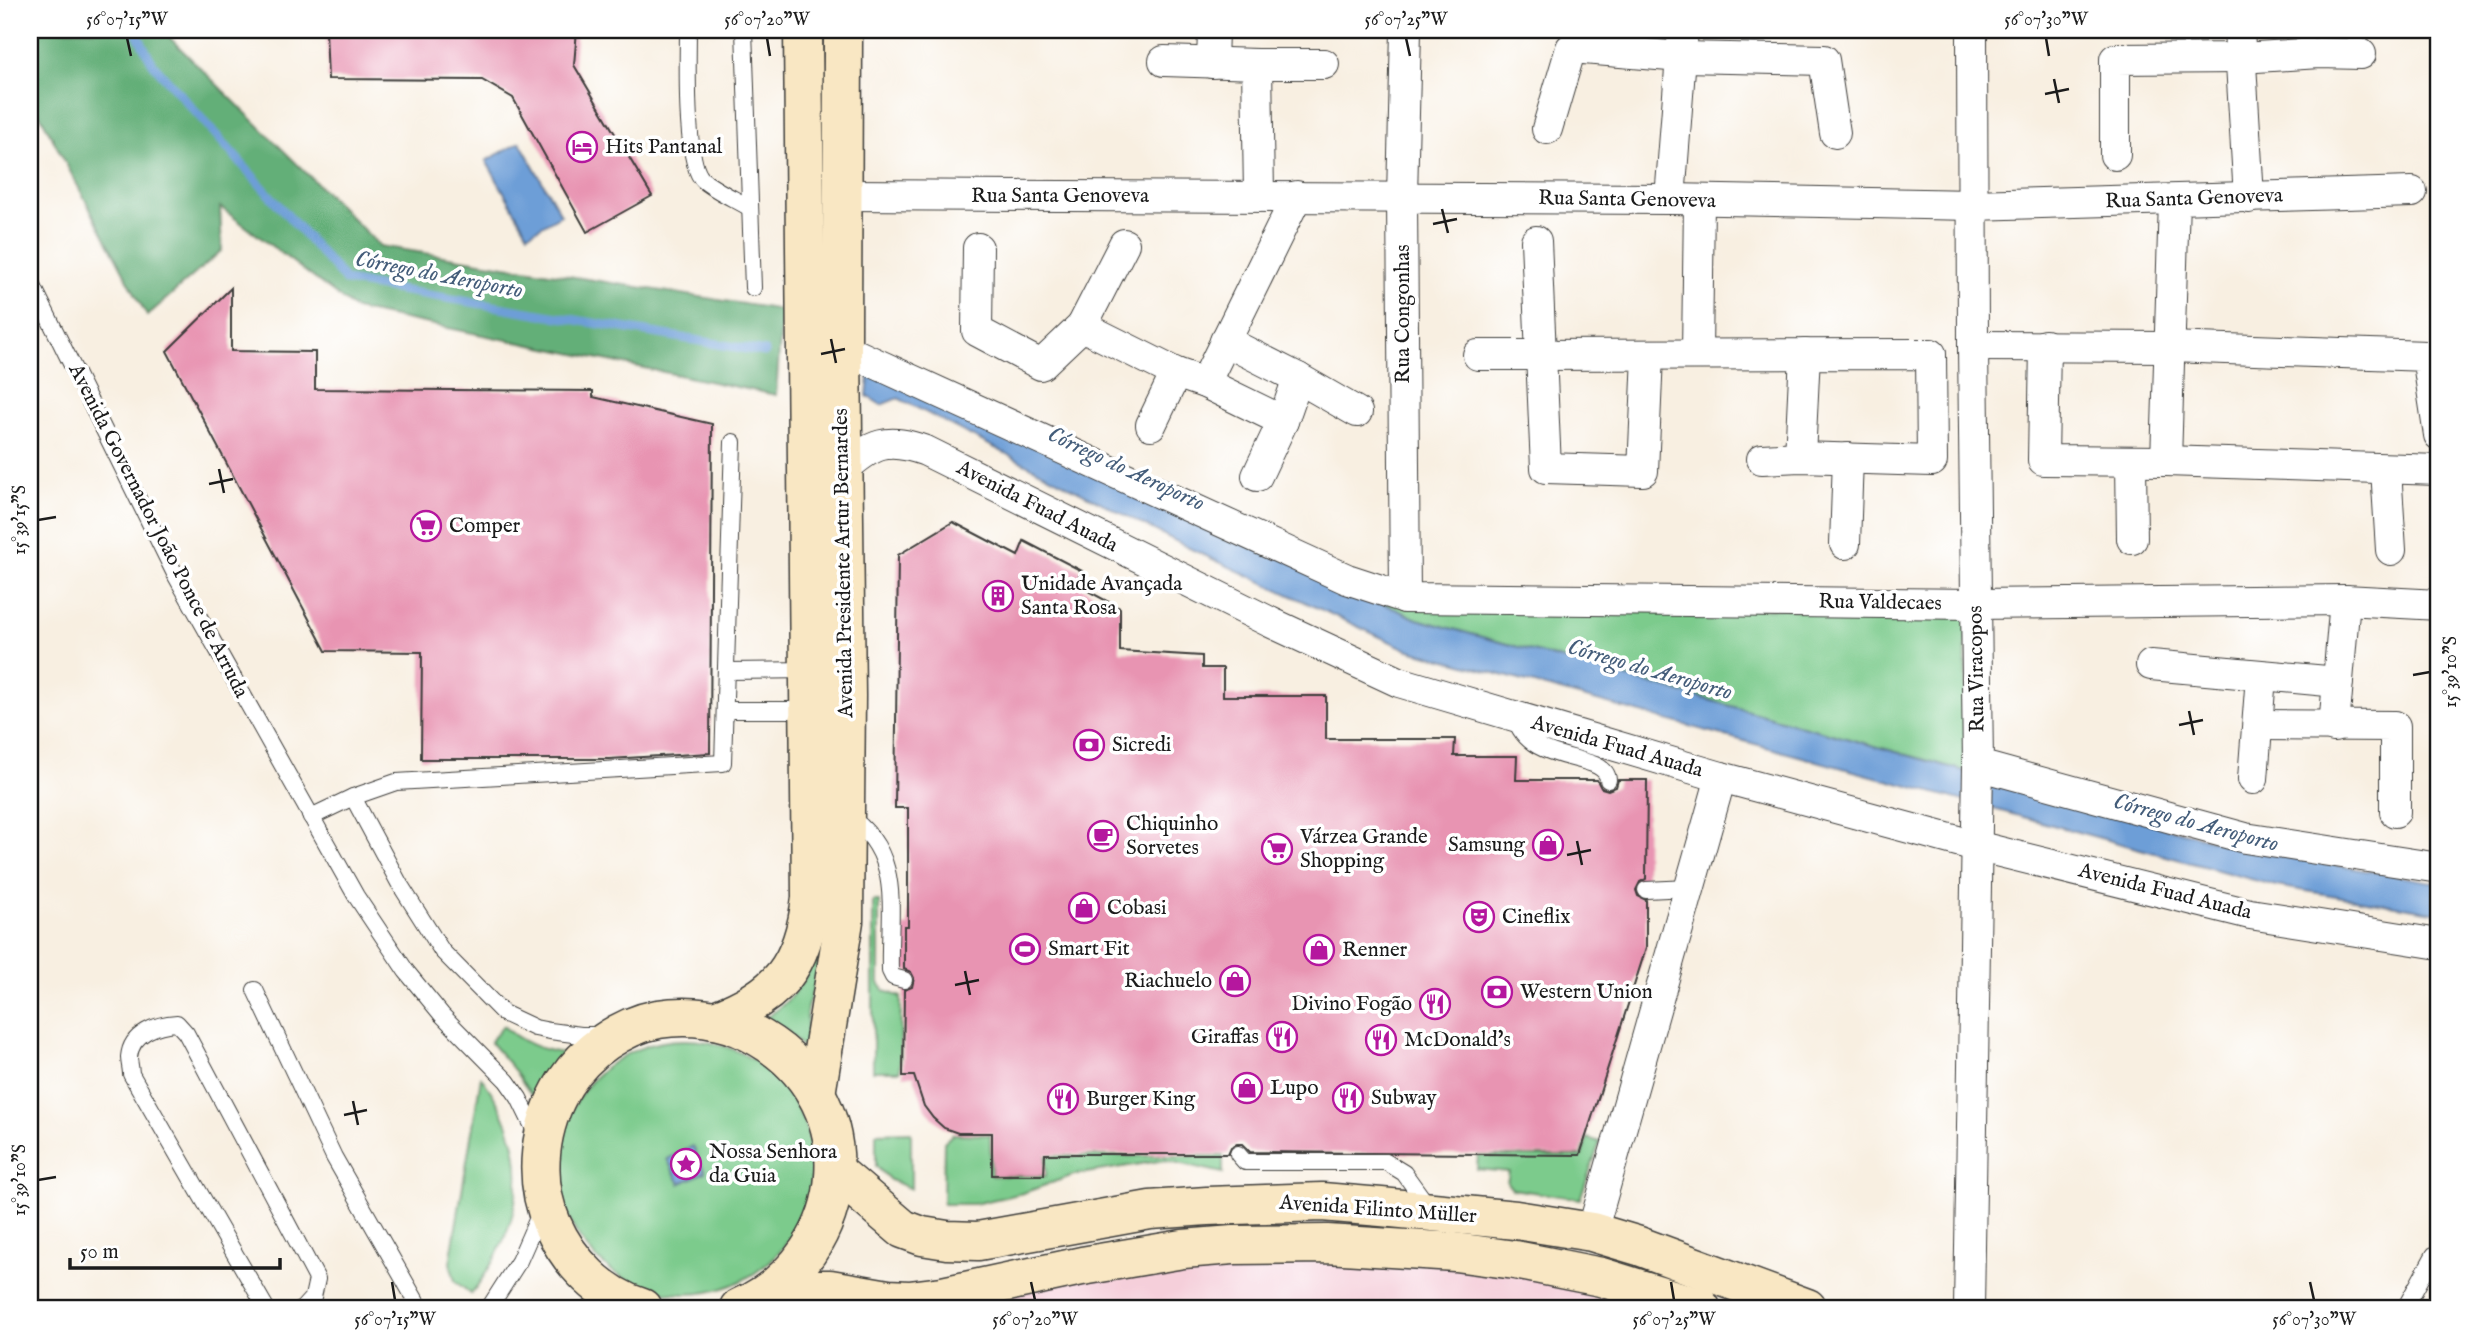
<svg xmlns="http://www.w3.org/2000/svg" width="2469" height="1338" font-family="'IM FELL English',serif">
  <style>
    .built { fill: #f5cfda }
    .green { fill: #7bcb8c; stroke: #4c7454; stroke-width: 2 }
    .forest { fill: #64af78; stroke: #40664a; stroke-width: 2 }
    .water { fill: #6d9ed7; stroke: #445d7a; stroke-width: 2 }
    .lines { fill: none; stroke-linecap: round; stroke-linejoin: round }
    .stream { stroke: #6d9ed7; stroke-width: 9 }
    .building { fill: #e894b2 }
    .service-casing { stroke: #3d3c3a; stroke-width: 18 }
    .minor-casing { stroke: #3d3c3a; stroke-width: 32 }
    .secondary-casing { stroke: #3d3c3a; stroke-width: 41 }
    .service { stroke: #fff; stroke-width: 16 }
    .minor { stroke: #fff; stroke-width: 30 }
    .secondary { stroke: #f9e7c3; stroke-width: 38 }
    .ticks { fill: none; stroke: #1c1c1c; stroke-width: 2.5 }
    .labels { text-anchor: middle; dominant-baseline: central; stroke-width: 7; stroke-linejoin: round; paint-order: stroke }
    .poi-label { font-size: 21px; fill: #1c1c1c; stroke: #fff; text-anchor: start }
    .street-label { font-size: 21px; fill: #1c1c1c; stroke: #fff }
    .water-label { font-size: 23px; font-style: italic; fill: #445d7a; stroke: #fff }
    .neatline { fill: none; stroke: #1c1c1c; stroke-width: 2.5 }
    .ticks-label { font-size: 18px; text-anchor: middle; fill: #1c1c1c }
  </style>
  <rect width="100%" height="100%" fill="#fff"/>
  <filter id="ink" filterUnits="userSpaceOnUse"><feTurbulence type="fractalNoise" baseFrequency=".0143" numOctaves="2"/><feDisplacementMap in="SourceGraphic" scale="14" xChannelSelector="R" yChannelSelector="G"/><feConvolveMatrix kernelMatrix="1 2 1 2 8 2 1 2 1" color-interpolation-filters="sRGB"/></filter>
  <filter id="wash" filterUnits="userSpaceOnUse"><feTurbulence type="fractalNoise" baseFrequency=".00686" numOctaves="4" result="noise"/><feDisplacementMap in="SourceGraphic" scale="28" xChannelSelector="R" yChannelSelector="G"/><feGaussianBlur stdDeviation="1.57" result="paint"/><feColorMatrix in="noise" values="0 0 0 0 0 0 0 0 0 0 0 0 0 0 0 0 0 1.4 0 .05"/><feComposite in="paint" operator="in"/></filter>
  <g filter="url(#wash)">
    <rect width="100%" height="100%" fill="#f8efe1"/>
    <polygon class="built" points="1198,1256 1487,1263 1658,1308 907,1308"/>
    <g class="green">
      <polygon points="870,367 1382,598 1966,614 1965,771 1417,619"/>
      <polygon points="873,901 879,901 879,983 885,991 901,997 900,1071 873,1071"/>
      <path d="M817,949H826L807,1008V1052L786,1030L762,1020C791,1003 808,980 817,949Z"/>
      <path d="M503,1026C522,1043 541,1050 567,1054L546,1074L535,1100L511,1066L490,1042Z"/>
      <circle cx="685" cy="1167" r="127"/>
      <path d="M481,1077C536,1151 526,1223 471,1294L455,1281L450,1263Z"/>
      <polygon points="911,1132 911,1189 890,1180 876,1166 876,1133"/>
      <polygon points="953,1134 990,1135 991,1176 1046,1176 1046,1156 1223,1156 1223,1173 1165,1160 1074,1175 1023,1193 974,1204 943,1204 944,1142"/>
      <polygon points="1587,1138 1600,1142 1580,1199 1512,1189 1507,1183 1509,1172 1477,1169 1478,1156 1582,1156"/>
    </g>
    <polygon class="forest" points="30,30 162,30 380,246 782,310 776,395 355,309 220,207 222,250 147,316 30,96"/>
    <g class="water">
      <polygon points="520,142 561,215 528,234 486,161"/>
      <polygon points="870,367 1417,619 2252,851 2439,883 2439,913 2276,886 1406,649 1191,549 898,398 881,405 867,396"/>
      <polygon points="693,1146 705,1172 680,1184 667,1159"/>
    </g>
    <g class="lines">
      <polyline class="stream" points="135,30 153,64 346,281 765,352"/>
    </g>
    <g id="blocks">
      <g class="building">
        <polygon points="326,30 577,30 574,65 652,196 587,232 513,98 482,80 328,79"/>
        <polygon points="231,288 231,351 315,352 315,389 593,391 593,397 712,424 710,753 609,759 421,759 422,652 326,651 167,351"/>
        <polygon points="953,522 1018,556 1024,541 1082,571 1075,584 1120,608 1120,651 1202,656 1202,668 1223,668 1223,696 1326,696 1326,739 1455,739 1454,756 1517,756 1516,780 1597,780 1601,788 1608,790 1616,787 1618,780 1647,780 1646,879 1640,882 1636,890 1638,896 1646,900 1646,948 1580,1155 1250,1152 1242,1144 1237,1144 1231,1147 1228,1154 1045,1154 1044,1175 992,1175 992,1133 958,1133 944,1128 933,1118 924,1106 914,1076 903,1076 904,990 912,987 914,978 911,972 904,969 904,926 908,926 908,808 895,808 898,555"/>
      </g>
    </g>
  </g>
  <g filter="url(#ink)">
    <use href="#blocks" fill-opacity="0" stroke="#3d3c3a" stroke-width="2"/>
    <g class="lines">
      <g class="service-casing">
        <g id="service">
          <path d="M688,30C688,58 684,164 703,180C716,191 735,199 750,208"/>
          <polyline points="744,30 753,288"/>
          <polyline points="30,280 176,576 356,896 406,971 442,1015 507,1081 519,1098 537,1135"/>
          <polyline points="726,671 810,670"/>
          <polyline points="725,710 810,710"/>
          <path d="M1515,716C1527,768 1606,750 1608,780"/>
          <polyline points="353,797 396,782 723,763 733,442"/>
          <path d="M847,815C905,854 888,911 890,971L893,977L904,980"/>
          <polyline points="311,817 353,797 399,883 442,951 503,1013 535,1028 550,1031 581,1035 602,1035"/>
          <polyline points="1646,890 1689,888"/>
          <polyline points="255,990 334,1157 420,1308"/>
          <polyline points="1238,1154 1245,1162 1386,1162 1404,1173 1430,1209"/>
          <path d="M266,1308L131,1074C131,1069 129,1062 129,1057C131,1033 157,1024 177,1023L186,1033L317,1279L313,1297L303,1308"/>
          <polyline points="489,1308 519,1261 541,1211"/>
          <polyline points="2405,1308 2434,1255"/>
        </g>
      </g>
      <g class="minor-casing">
        <g id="minor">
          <polyline points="2239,30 2249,198"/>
          <polyline points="1164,61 1257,64 1324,64"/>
          <polyline points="1212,63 1213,30"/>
          <polyline points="1257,64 1259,196"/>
          <polyline points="1547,129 1571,48 1682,57 1824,60 1835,133"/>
          <polyline points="2115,155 2115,59 2241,58 2319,53 2361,54"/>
          <polyline points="842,195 1670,199 1973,205 2412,192"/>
          <polyline points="1670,199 1683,30"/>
          <polyline points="1536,241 1546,468 1643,471 1648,355"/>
          <polyline points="1124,244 1082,326 1176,373 1205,383 1283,421"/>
          <polyline points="978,248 977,331 1041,365 1082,326"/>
          <polyline points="1225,341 1298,378 1357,412"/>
          <polyline points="2045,345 2043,460 2166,461 2439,470"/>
          <polyline points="1973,346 2170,347 2427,356 2439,435"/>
          <polyline points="842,348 1347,579 1405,598 1976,604 2345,600 2439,605"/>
          <polyline points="1697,354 1699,201"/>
          <polyline points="1478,355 1931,354 1932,461 1800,457 1762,459"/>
          <polyline points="1205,383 1297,196"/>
          <polyline points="1151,425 1176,373"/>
          <polyline points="1800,457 1805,354"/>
          <polyline points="2166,461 2174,200"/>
          <polyline points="2131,462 2132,539"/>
          <polyline points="2386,469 2391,550"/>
          <path d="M843,470C873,443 887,437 926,451L1270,622L1399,682L1721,777L1976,846L2250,914L2439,944"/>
          <polyline points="1257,476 1283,421 1298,378"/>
          <polyline points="1845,544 1848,458"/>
          <polyline points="1405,598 1402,197 1406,30"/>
          <polyline points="2151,665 2338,682"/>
          <polyline points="2258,725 2395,726 2395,812"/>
          <polyline points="2334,727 2345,600"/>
          <polyline points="1978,765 2245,838 2439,868"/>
          <polyline points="2253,779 2261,676"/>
          <polyline points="1592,1232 1721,777"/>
          <polyline points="1969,1308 1978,765 1973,346 1972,30"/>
        </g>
      </g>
      <g class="secondary-casing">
        <g id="secondary">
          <path d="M715,1020C779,996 803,966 811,898L803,30"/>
          <polyline points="816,1094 844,921 846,696 842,348 843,30"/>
          <polyline points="835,1171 903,1229 922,1236 947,1240 978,1241 1150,1210 1207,1206 1322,1202 1381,1207 1516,1220 1592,1232 1639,1246 1807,1308"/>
          <polyline points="763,1296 801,1289 830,1289 888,1299 909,1300 942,1296 1082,1266 1183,1249 1233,1245 1327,1244 1455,1252 1515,1260 1601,1277 1701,1308"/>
          <path d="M642,1308C602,1296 569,1263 552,1224C532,1178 539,1125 565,1083C586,1051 621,1026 658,1019C689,1014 723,1018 751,1033C870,1093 858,1256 739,1308"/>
        </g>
      </g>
      <use href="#service" class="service"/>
      <use href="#minor" class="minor"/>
      <use href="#secondary" class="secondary"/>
    </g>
  </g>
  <path class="ticks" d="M127,38L131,56M767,38L770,56M1406,38L1410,56M2046,38L2049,56M2054,79L2059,103M2045,94L2069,89M1442,209L1448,233M1433,224L1457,219M831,339L836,363M821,354L845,349M219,469L224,493M209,484L233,479M38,520L56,517M2413,675L2430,672M2189,711L2194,735M2179,725L2203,720M1577,841L1582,865M1567,855L1591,850M965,971L970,995M955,985L979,980M353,1101L358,1125M344,1115L367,1110M38,1180L56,1177M392,1282L395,1300M1031,1282L1035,1300M1671,1282L1674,1300M2310,1282L2314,1300"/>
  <defs>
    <g id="hotel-ring" transform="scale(1.575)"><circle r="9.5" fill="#fff" stroke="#b5179e" stroke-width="1.5"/><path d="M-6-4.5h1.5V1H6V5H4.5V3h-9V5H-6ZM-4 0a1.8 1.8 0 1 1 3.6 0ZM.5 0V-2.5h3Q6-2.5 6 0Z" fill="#b5179e"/></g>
    <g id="supermarket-ring" transform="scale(1.575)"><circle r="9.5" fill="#fff" stroke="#b5179e" stroke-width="1.5"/><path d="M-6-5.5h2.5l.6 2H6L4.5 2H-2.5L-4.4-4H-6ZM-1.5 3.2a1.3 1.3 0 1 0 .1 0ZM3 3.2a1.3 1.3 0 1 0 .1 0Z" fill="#b5179e"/></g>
    <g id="building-ring" transform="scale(1.575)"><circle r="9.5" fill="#fff" stroke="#b5179e" stroke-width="1.5"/><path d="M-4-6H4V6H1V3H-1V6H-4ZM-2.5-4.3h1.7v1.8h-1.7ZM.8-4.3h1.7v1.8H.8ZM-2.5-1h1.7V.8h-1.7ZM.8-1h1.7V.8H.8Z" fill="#b5179e"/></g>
    <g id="bank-ring" transform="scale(1.575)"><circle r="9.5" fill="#fff" stroke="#b5179e" stroke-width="1.5"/><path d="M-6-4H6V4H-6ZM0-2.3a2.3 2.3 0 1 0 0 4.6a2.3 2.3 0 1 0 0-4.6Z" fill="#b5179e"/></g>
    <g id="cafe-ring" transform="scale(1.575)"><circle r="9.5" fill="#fff" stroke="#b5179e" stroke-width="1.5"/><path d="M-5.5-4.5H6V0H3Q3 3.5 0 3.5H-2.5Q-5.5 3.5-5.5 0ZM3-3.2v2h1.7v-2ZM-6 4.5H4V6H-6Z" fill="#b5179e"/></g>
    <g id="shop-ring" transform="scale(1.575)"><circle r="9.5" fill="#fff" stroke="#b5179e" stroke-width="1.5"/><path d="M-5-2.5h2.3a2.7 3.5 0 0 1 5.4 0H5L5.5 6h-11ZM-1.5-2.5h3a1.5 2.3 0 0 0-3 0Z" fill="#b5179e"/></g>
    <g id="theatre-ring" transform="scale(1.575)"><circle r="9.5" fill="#fff" stroke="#b5179e" stroke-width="1.5"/><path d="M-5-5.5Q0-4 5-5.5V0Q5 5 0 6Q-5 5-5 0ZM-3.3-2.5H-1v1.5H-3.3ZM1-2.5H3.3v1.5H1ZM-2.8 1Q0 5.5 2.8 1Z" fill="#b5179e"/></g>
    <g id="stadium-ring" transform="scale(1.575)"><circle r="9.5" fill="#fff" stroke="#b5179e" stroke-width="1.5"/><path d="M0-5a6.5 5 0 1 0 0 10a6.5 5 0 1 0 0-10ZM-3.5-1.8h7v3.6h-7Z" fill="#b5179e"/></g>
    <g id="restaurant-ring" transform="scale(1.575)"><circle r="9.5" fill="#fff" stroke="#b5179e" stroke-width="1.5"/><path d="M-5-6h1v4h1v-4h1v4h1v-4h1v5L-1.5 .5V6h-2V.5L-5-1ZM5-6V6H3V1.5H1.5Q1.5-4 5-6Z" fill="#b5179e"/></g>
    <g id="sight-ring" transform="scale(1.575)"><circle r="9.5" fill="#fff" stroke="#b5179e" stroke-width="1.5"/><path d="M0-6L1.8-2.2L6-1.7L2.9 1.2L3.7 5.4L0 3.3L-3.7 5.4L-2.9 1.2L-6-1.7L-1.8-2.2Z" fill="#b5179e"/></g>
  </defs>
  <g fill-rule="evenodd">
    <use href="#hotel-ring" x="582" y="147"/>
    <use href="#supermarket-ring" x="426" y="526"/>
    <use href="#building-ring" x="998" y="596"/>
    <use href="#bank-ring" x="1089" y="745"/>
    <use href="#cafe-ring" x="1103" y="836"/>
    <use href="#shop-ring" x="1548" y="845"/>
    <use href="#supermarket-ring" x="1277" y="849"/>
    <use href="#shop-ring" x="1084" y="908"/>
    <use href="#theatre-ring" x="1479" y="917"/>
    <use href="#stadium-ring" x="1025" y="949"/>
    <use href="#shop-ring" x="1319" y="950"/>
    <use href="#shop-ring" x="1235" y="981"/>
    <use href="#bank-ring" x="1497" y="992"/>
    <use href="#restaurant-ring" x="1435" y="1004"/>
    <use href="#restaurant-ring" x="1282" y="1037"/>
    <use href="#restaurant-ring" x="1381" y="1040"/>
    <use href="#shop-ring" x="1247" y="1088"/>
    <use href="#restaurant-ring" x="1348" y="1098"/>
    <use href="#restaurant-ring" x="1063" y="1099"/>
    <use href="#sight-ring" x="686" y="1164"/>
  </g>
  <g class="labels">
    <g class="poi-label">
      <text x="605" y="147">Hits Pantanal</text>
      <text x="449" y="526">Comper</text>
      <text x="1021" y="584">Unidade Avançada<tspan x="1021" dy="24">Santa Rosa</tspan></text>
      <text x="1112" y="745">Sicredi</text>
      <text x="1126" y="824">Chiquinho<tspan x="1126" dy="24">Sorvetes</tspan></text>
      <text x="1300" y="837">Várzea Grande<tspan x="1300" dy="24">Shopping</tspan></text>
      <text x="1525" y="845" text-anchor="end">Samsung</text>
      <text x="1107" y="908">Cobasi</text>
      <text x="1502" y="917">Cineflix</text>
      <text x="1048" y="949">Smart Fit</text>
      <text x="1342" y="950">Renner</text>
      <text x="1212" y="981" text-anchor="end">Riachuelo</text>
      <text x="1520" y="992">Western Union</text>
      <text x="1412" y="1004" text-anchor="end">Divino Fogão</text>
      <text x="1259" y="1037" text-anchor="end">Giraffas</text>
      <text x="1404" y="1040">McDonald's</text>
      <text x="1270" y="1088">Lupo</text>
      <text x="1371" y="1098">Subway</text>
      <text x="1086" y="1099">Burger King</text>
      <text x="709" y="1152">Nossa Senhora<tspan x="709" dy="24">da Guia</tspan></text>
    </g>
    <g class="street-label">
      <text x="1060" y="196">Rua Santa Genoveva</text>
      <text transform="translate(2194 199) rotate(-2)">Rua Santa Genoveva</text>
      <text transform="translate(1627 200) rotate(1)">Rua Santa Genoveva</text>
      <text transform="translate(1403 314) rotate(-90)">Rua Congonhas</text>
      <text transform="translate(1037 507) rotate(27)">Avenida Fuad Auada</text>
      <text transform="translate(158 531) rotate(63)">Avenida Governador João Ponce de Arruda</text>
      <text transform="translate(844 563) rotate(-91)">Avenida Presidente Artur Bernardes</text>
      <text transform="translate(1880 603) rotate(1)">Rua Valdecaes</text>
      <text transform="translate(1977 669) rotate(-91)">Rua Viracopos</text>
      <text transform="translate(1617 747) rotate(16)">Avenida Fuad Auada</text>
      <text transform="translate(2165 892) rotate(14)">Avenida Fuad Auada</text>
      <text transform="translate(1378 1210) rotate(4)">Avenida Filinto Müller</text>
    </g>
    <g class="water-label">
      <text transform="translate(439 275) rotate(11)">Córrego do Aeroporto</text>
      <text transform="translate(1126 469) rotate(25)">Córrego do Aeroporto</text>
      <text transform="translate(1650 670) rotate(16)">Córrego do Aeroporto</text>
      <text transform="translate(2196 823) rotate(15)">Córrego do Aeroporto</text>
    </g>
  </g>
  <rect width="2469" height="1338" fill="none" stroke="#fff" stroke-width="77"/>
  <path d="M70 1258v10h210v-10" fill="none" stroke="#1c1c1c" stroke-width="3.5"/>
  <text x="80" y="1258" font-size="21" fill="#1c1c1c" stroke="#ffffff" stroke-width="5" paint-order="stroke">50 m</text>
  <rect x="38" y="38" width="2392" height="1262" class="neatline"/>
  <g class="ticks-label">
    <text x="127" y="25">56°07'15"W</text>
    <text x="767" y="25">56°07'20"W</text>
    <text x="1406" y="25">56°07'25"W</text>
    <text x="2046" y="25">56°07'30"W</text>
    <text transform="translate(19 520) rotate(-90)" y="6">15°39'15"S</text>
    <text transform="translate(2450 672) rotate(-90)" y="6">15°39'10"S</text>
    <text transform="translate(19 1180) rotate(-90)" y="6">15°39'10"S</text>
    <text x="395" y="1325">56°07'15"W</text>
    <text x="1035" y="1325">56°07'20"W</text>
    <text x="1674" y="1325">56°07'25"W</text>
    <text x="2314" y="1325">56°07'30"W</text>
  </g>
</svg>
